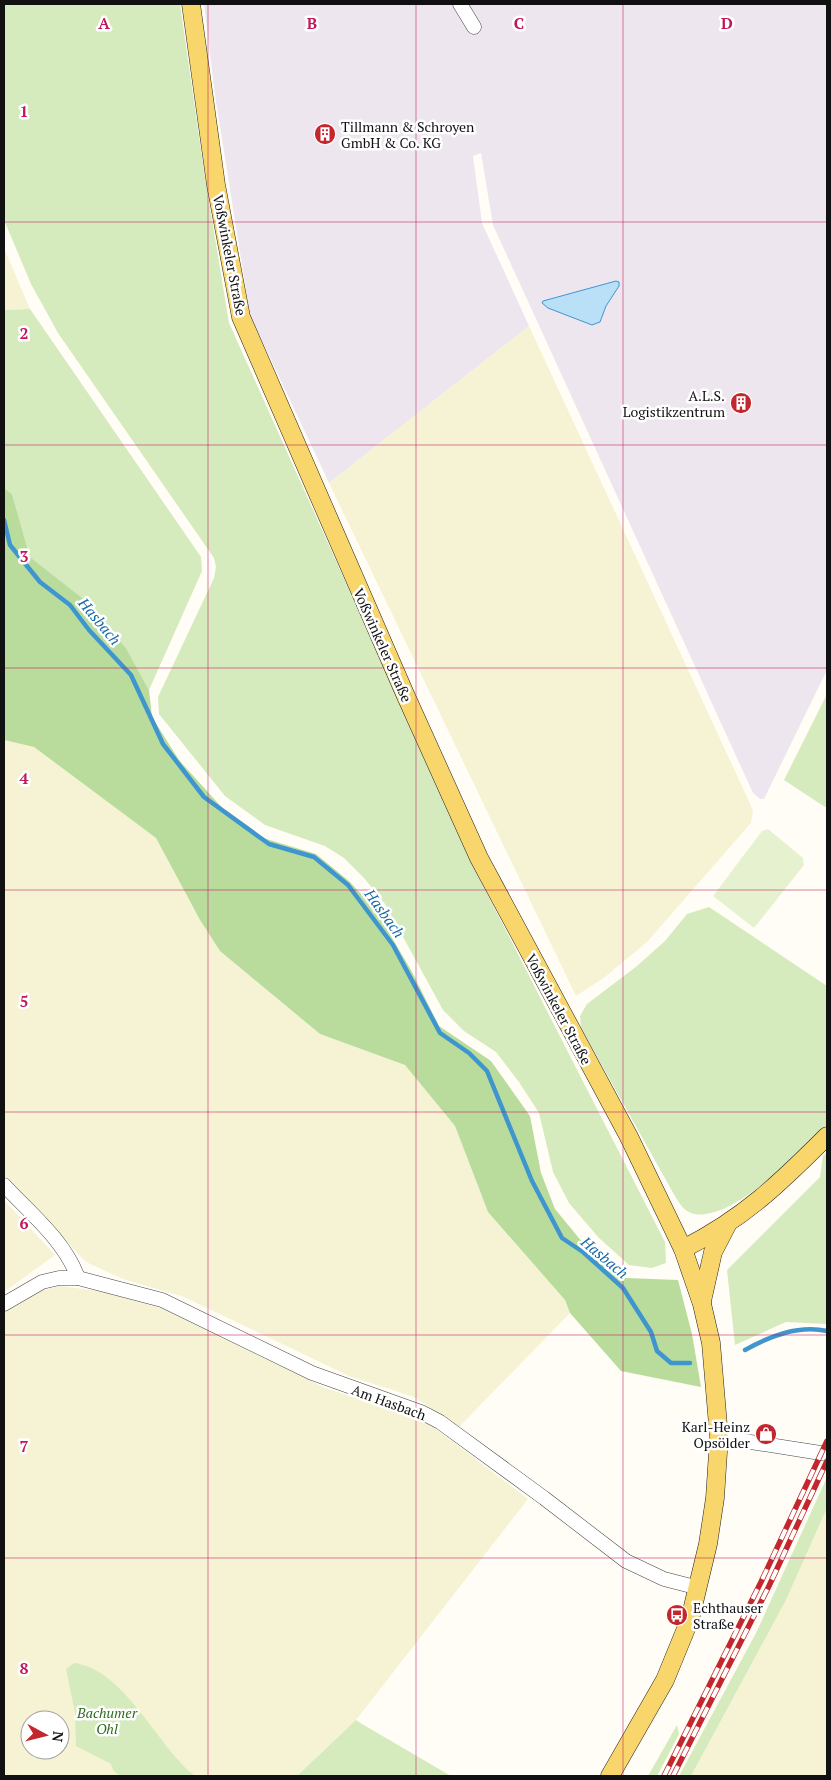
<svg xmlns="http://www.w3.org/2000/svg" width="831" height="1780" font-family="'PT Serif',serif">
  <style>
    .industrial { fill: #eee6ef }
    .farmland { fill: #f6f3d4; fill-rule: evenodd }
    .green { fill: #d5ebbd }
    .forest { fill: #b9dc9c }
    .pitch { fill: #e6f2cf }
    .water { fill: #b9e0f7; stroke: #3f96cf }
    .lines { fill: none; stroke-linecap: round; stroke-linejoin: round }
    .stream { stroke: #3f96cf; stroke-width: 4.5 }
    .minor-casing { stroke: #444; stroke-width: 15 }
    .major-casing { stroke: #222; stroke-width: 19 }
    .minor { stroke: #fff; stroke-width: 14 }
    .major { stroke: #f9d66b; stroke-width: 18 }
    .rail-casing { stroke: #c4262e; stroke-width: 5.5 }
    .rail { stroke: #fff; stroke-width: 4; stroke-dasharray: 11; stroke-linecap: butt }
    .grid { fill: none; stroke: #c2185b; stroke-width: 1; stroke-opacity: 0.55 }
    .labels { text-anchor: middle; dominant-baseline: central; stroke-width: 5; stroke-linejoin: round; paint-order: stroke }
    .poi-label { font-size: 14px; fill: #111; stroke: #fff; text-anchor: start }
    .street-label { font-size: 14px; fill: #111; stroke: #fff }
    .park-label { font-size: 14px; font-style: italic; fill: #2f6b1f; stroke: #fff }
    .water-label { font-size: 15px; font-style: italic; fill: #1768a6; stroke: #fff }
    .grid-label { font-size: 16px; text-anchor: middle; font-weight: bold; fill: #c2185b; stroke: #fff; stroke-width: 5; stroke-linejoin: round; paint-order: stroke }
  </style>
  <rect width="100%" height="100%" fill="#fffdf5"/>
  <polygon class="industrial" points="204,4 827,4 827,670 764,799 760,799 753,793 493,225 481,153 473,156 482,223 529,326 329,483 250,315 215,95"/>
  <g class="farmland">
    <polygon points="4,248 30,309 4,310"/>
    <polygon points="529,326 753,810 751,823 647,942 605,977 576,996 329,483"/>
    <polygon points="4,740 34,747 156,838 200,920 220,951 320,1034 405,1065 455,1126 488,1212 565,1300 570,1313 459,1427 414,1397 349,1376 184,1297 123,1279 86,1262 4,1175"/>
    <polygon points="4,1200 55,1255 4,1292"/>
    <path d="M60,1286L99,1291L161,1308L325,1388L400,1412L432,1426L528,1499L356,1720L297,1776H190L159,1739L136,1776H4V1312L32,1293ZM30,1720H60V1750H30Z"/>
    <polygon points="827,1508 827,1776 691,1776 786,1600"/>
  </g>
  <g class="green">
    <polygon points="4,4 180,4 204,171 229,323 475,870 665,1242 666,1263 652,1268 629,1265 598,1237 569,1203 553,1172 539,1113 519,1082 496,1052 464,1031 443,1010 385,904 364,878 344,858 325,846 265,825 225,796 159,714 158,697 214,578 216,567 214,558 58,333 31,284 4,220"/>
    <polygon points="30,309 201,557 202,571 149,690 126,648 85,600 30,557 12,494 4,488 4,310"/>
    <polygon points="827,694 827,805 825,807 784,780"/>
    <path d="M709,907L827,986V1126C805,1150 723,1230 689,1212C683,1209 680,1204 676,1198L581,1028L580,1016L587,1004L637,966L665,941L687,914Z"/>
    <polygon points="827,1152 827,1324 786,1322 735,1345 727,1270 820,1177 823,1156"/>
    <polygon points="827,1477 827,1508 786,1600 691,1776 679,1776 756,1633"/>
    <path d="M74,1663C125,1669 158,1748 195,1776H120L113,1770L111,1764L76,1746L75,1713L66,1669Z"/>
    <polygon points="356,1720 362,1724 451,1776 297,1776"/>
    <polygon points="677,1725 679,1734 657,1776 648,1776"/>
  </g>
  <polygon class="forest" points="4,488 12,494 30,557 85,600 126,648 149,690 152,717 179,760 225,811 263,838 316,854 349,881 375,909 411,970 439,1026 491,1061 530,1116 541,1173 555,1209 592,1254 626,1278 678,1280 692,1334 701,1387 621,1371 570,1313 565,1300 488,1212 455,1126 405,1065 320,1034 220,951 200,920 156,838 34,747 4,740"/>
  <polygon class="pitch" points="768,829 803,858 804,865 754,928 713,896 762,831"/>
  <polygon class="water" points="616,281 619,282 619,286 606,306 600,322 592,325 548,308 542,303 543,301"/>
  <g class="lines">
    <g class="stream">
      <polyline points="4,520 10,545 40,582 70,605 89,630 131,675 163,744 204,797 269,844 314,857 348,885 393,945 440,1033 469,1053 487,1071 532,1181 562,1238 583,1252 623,1288 651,1332 657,1351 671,1363 690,1363"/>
      <path d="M745,1350C770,1336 798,1325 827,1331"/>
    </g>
    <g class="minor-casing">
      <g id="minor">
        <polyline points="460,4 474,27"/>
        <path d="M4,1185C30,1213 65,1241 78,1278"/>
        <polyline points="4,1304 42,1282 59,1278 78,1278 162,1300 312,1373 421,1412 440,1422 544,1498 626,1561 664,1579 699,1588"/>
        <polyline points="719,1437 827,1454"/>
      </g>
    </g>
    <g class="major-casing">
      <g id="major">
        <polyline points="191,4 216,185 241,317 405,694 479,858 629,1137 683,1249 702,1304 711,1343 719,1437 715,1498 708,1544 690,1619 665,1680 610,1776"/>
        <path d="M683,1249C744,1218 779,1184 827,1136"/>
        <polyline points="702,1301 713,1252 727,1225"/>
      </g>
    </g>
    <use href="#minor" class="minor"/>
    <use href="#major" class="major"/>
    <g class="rail-casing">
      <g id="rail">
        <polyline points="664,1776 761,1582 827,1441"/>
        <polyline points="673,1776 769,1586 827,1461"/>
      </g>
    </g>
    <use href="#rail" class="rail"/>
  </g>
  <path class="grid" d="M208,4V1776M416,4V1776M623,4V1776M4,222H827M4,445H827M4,668H827M4,890H827M4,1112H827M4,1335H827M4,1558H827"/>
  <defs>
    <g id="building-disc" transform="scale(1.125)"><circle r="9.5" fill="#c4262e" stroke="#fff"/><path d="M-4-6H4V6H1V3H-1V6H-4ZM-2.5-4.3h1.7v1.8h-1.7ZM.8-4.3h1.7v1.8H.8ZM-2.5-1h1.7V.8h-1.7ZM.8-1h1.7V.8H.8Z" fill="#fff"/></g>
    <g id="shop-disc" transform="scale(1.125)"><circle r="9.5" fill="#c4262e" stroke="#fff"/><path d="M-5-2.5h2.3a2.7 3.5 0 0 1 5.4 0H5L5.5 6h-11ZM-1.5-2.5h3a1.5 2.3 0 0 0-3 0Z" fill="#fff"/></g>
    <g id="bus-disc" transform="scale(1.125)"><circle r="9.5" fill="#c4262e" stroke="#fff"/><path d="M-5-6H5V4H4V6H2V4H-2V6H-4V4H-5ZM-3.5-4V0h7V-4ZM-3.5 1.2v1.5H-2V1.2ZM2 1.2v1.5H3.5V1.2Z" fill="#fff"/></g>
  </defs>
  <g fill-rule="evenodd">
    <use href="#building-disc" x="325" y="134"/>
    <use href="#building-disc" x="741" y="403"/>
    <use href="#shop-disc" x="766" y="1434"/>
    <use href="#bus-disc" x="677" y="1615"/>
  </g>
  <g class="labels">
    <g class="poi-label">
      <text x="341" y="126">Tillmann &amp; Schroyen<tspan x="341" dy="16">GmbH &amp; Co. KG</tspan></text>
      <text x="725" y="395" text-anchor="end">A.L.S.<tspan x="725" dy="16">Logistikzentrum</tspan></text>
      <text x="750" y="1426" text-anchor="end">Karl-Heinz<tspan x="750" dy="16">Opsölder</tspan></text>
      <text x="693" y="1607">Echthauser<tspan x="693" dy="16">Straße</tspan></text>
    </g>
    <g class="street-label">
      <text transform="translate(230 255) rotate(79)">Voßwinkeler Straße</text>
      <text transform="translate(383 645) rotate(66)">Voßwinkeler Straße</text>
      <text transform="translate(559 1009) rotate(62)">Voßwinkeler Straße</text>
      <text transform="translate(389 1402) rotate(20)">Am Hasbach</text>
    </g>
    <g class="park-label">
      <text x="107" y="1712">Bachumer<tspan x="107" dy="16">Ohl</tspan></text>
    </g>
    <g class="water-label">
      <text transform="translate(100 621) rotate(50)">Hasbach</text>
      <text transform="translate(385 913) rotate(54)">Hasbach</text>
      <text transform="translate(605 1257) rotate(40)">Hasbach</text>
    </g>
  </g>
  <g class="grid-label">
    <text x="104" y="29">A</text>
    <text x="312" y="29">B</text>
    <text x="519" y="29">C</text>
    <text x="727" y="29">D</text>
    <text x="24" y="117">1</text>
    <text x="24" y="339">2</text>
    <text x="24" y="562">3</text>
    <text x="24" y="784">4</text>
    <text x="24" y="1007">5</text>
    <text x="24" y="1229">6</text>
    <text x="24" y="1452">7</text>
    <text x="24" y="1674">8</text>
  </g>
  <rect width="831" height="1780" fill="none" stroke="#111111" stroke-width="10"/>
  <g transform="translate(45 1735) rotate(97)"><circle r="24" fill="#ffffff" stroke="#a0a0a0"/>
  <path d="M0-4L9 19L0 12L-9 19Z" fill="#c4262e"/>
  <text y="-8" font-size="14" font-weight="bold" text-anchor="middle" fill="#111111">N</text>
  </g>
</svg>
